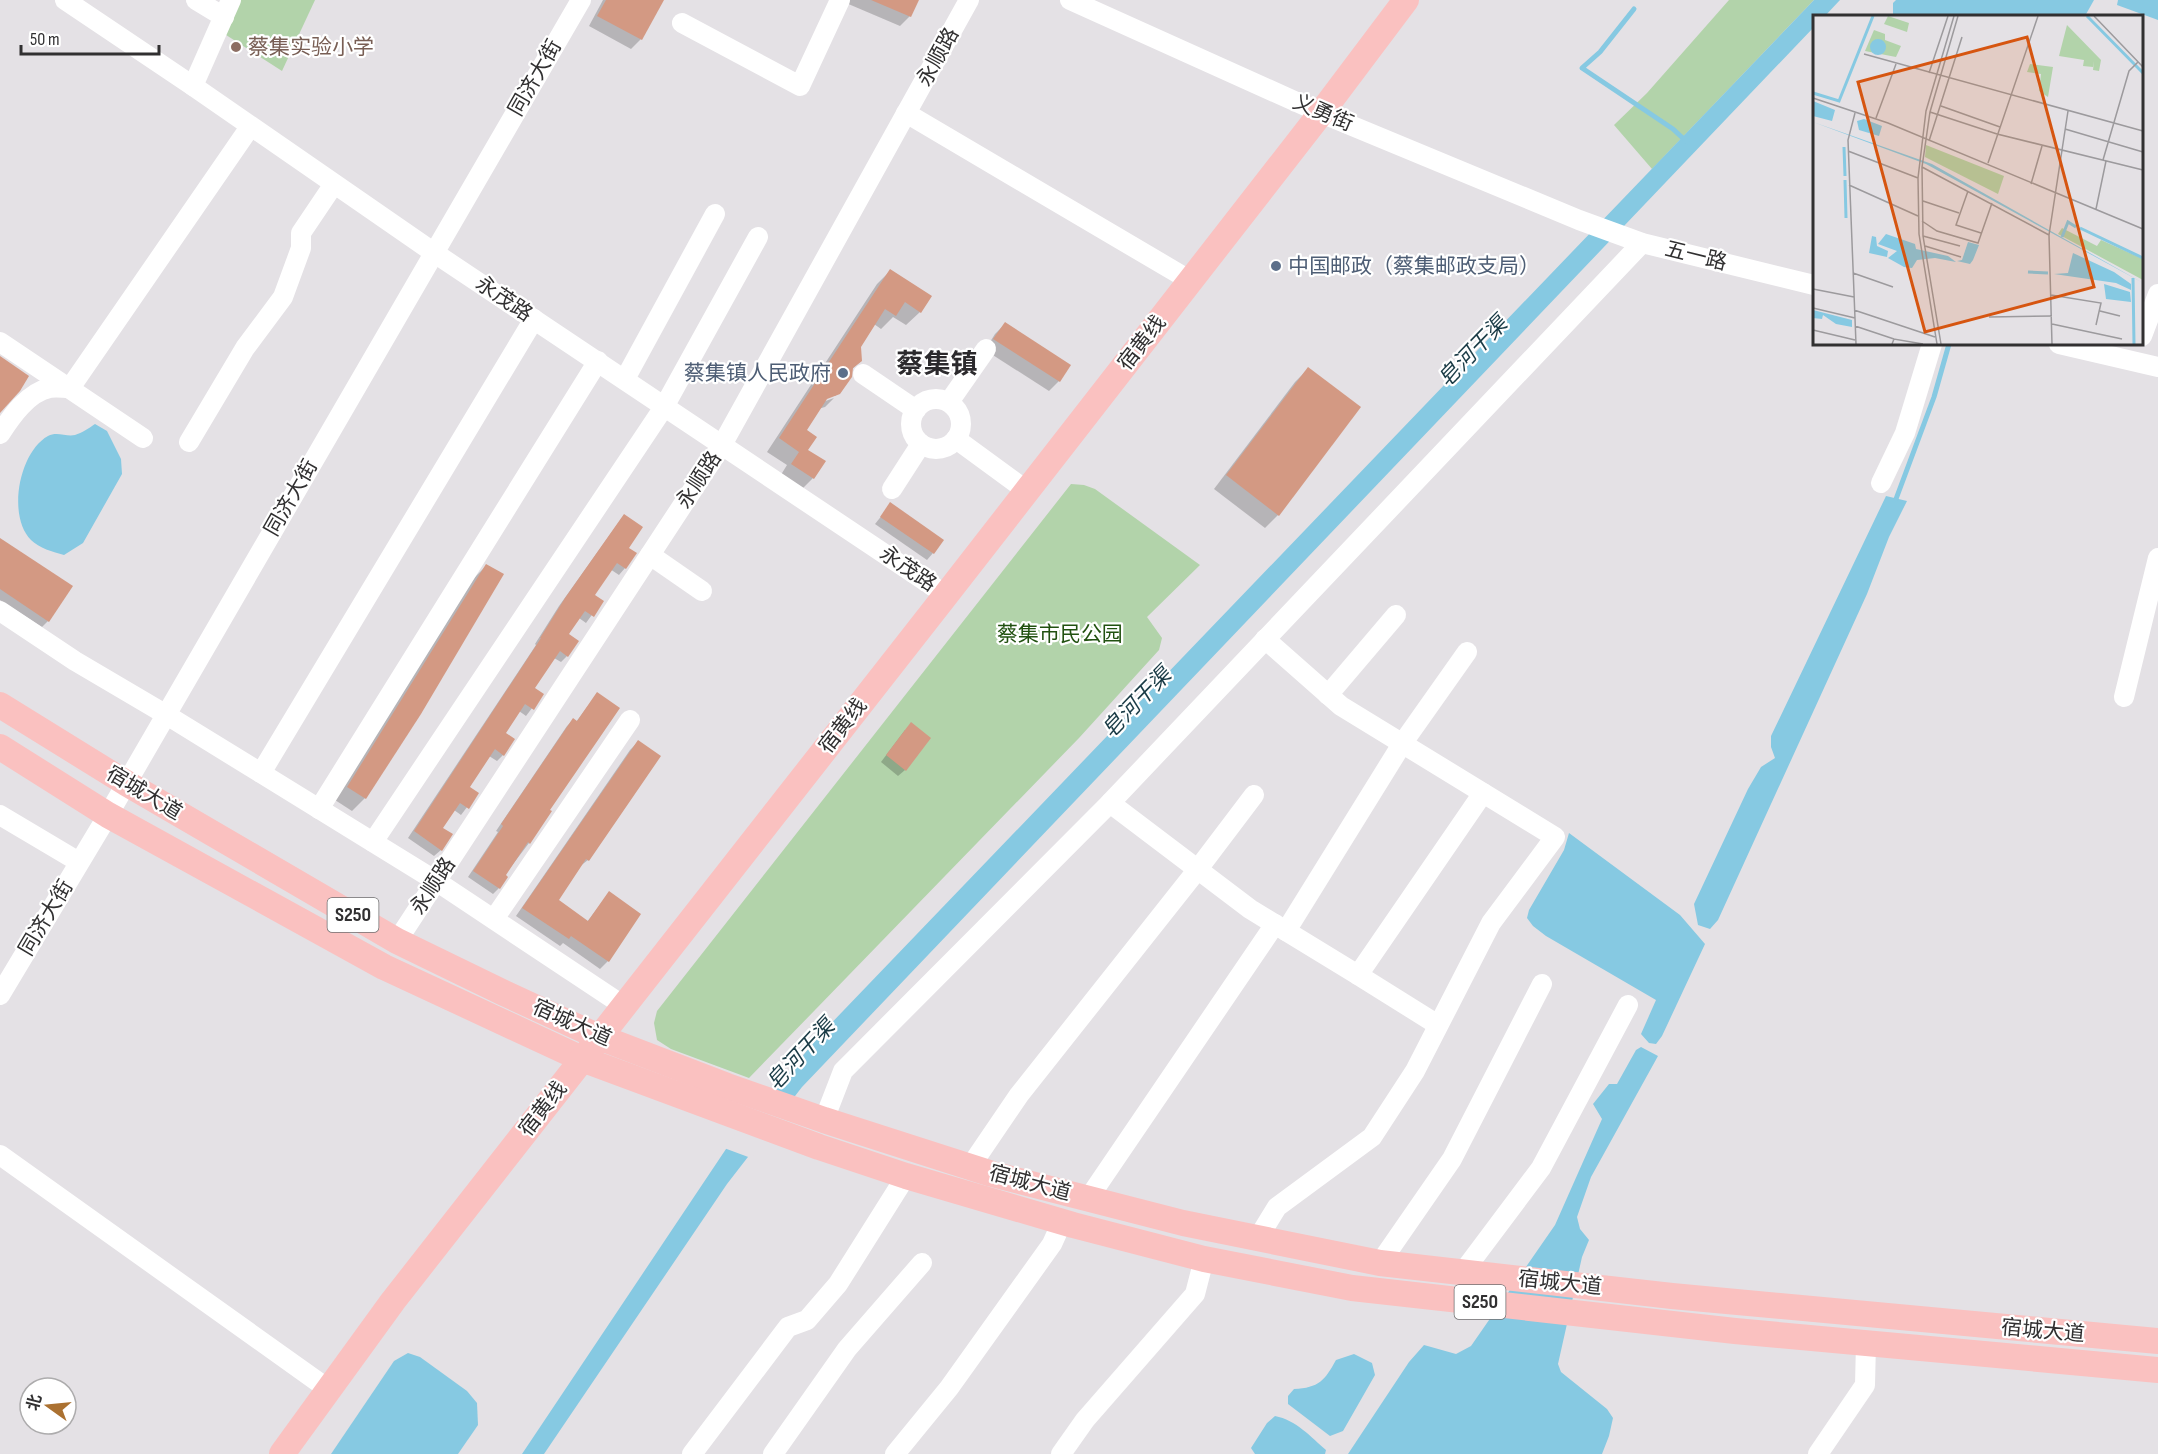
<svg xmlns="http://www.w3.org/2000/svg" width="2158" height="1454" font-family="'Sofia Sans Condensed','Noto Sans SC',sans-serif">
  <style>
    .green { fill: #b2d3aa }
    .water { fill: #86c9e2 }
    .pier { fill: #e4e1e5 }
    .shadow { fill: #0003 }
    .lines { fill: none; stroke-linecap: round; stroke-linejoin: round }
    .stream { stroke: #86c9e2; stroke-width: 5 }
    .building { fill: #d39983 }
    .minor { stroke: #fff; stroke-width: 20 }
    .major { stroke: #fac1c0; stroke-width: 26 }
    .education-dot { fill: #8d6e63; stroke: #fff; stroke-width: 2 }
    .service-dot { fill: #5c6f8a; stroke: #fff; stroke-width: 2 }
    .labels { text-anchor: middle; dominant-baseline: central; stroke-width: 4.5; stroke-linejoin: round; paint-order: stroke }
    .shield { fill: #fff; stroke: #6f6e6f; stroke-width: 1.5 }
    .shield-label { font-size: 20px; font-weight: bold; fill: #313031 }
    .education-label { font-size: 21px; fill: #785e54; stroke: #fff; text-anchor: start }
    .street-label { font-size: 21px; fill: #313031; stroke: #fff }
    .service-label { font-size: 21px; fill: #4e5e75; stroke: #fff; text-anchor: start }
    .park-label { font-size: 21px; fill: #215110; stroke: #fff }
    .water-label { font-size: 22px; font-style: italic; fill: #1a3b46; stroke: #fff }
    .district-label { font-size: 27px; font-weight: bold; fill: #2b292c; stroke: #fff }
    .inset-river { fill: none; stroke: #86c9e2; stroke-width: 3 }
    .inset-road { fill: none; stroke: #9c9a9d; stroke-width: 1.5 }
    .view { fill: #d65510; fill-opacity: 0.15; stroke: #d65510; stroke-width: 3 }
    .inset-edge { fill: none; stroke: #313031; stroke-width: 3 }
  </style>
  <rect width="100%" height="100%" fill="#e4e1e5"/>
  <g class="green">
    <polygon points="237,0 315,0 282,71 223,33"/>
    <polygon points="1729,0 1814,0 1652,169 1614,125 1647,93"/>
    <polygon points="1071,484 1084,485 1095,489 1200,565 1147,617 1162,638 1159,650 1079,738 749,1078 671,1049 657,1040 654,1023 657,1011"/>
  </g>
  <g class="water">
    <polygon points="1814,0 1840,0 1825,16 1814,16 1814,27 802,1087 727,1184 544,1454 522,1454 726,1149 819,1036"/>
    <polygon points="1896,0 2094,0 2085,16 1893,16 1893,3"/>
    <polygon points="2118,0 2158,0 2158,20 2117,5"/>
    <path d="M95,424L107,431L121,459L122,474L83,543L64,555C53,552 39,548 31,540C7,516 19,452 48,436C57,431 66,437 75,435C82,433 89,428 95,424Z"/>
    <polygon points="1886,496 1907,501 1889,537 1867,594 1718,920 1710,929 1698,925 1694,904 1748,789 1761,767 1775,758 1771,747 1771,736"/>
    <polygon points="1569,833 1680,915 1705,944 1662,1036 1656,1044 1649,1043 1641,1034 1656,1000 1546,936 1533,926 1527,918 1529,910 1564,850"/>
    <polygon points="1641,1047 1658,1056 1591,1177 1577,1217 1580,1229 1589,1240 1582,1257 1558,1364 1561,1372 1607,1409 1613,1418 1609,1436 1602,1454 1348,1454 1409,1362 1424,1345 1456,1354 1471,1346 1555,1225 1602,1119 1593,1104 1609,1084 1617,1084 1636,1050"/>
    <polygon points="408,1353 420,1357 467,1391 477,1403 478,1425 458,1454 331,1454 394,1361"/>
    <path d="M1354,1354L1372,1363L1375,1375L1343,1431L1330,1436L1288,1404V1396L1294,1389C1319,1388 1325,1380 1336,1360Z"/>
    <path d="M1275,1416C1296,1420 1311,1437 1326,1450L1325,1454H1255L1251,1448L1267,1423Z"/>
  </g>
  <polygon class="pier" points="771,1091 796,1100 751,1158 724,1148"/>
  <g class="shadow">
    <polygon points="603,0 662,0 641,39 631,49 589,26"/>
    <polygon points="839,0 918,0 910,16 900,26"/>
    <polygon points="890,271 920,312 906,325 893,317 881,329 874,324 859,347 861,361 851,370 839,393 835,396 835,394 819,401 820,403 834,398 825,407 818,409 805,430 806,450 813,478 800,491 779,478 787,465 767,452 877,284"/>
    <polygon points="1005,324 1069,365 1059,381 1049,391 985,350 995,334"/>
    <polygon points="1308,369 1278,515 1265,528 1214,489 1295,382"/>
    <polygon points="891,504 933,553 927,560 875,524"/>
    <polygon points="624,515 627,548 625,568 619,575 610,569 593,595 602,601 586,623 579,618 567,635 567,656 561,662 554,658 533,688 542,695 526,716 519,711 504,734 503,755 497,761 489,756 468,787 477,794 461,815 454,810 441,828 441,850 434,856 408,838 536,645 535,644 559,606"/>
    <polygon points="0,541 48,621 42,627 0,600"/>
    <polygon points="486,566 365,798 352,811 335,800 473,579"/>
    <polygon points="597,694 548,811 529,843 504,876 499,888 493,894 468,877 498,832 496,831 567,726 573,720 576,722"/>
    <polygon points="905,730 905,770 898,776 881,762"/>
    <polygon points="638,742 588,860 579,867 557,900 587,922 609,893 608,961 600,969 563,943 560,946 516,916 630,750"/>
  </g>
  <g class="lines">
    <g class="stream">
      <polyline points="1634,9 1600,52 1582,68 1673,129 1687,142"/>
      <polyline points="1896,499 1934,397 1949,344"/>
    </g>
  </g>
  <g class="building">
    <polygon points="606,0 664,0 642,40 597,16"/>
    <polygon points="871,0 919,0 911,17"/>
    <polygon points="890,269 932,296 921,313 905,302 896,316 885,309 861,347 862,361 853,368 852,377 840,394 827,399 807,430 817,437 808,450 826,461 814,479 791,464 799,452 779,438"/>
    <polygon points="1005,322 1071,365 1060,382 993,339"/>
    <polygon points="0,356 29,376 20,391 0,413"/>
    <polygon points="1308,367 1361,407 1279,516 1226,475"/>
    <polygon points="890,502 944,540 934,554 880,517"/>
    <polygon points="624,514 643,527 629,548 637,553 626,569 617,563 595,595 604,601 594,617 585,611 569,634 579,641 568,657 560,651 535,688 544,694 534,710 525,704 506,733 515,739 504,756 495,749 470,787 479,793 469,809 460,803 443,828 453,834 442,851 414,831 541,638 540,638 565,598"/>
    <polygon points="0,538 73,586 49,622 0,589"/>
    <polygon points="486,564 504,574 421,714 366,799 347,787"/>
    <polygon points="597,692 620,708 550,810 552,811 530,844 528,842 506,875 508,877 500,889 473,871 503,826 501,824 573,718 577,721"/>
    <polygon points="911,722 931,738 906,771 886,755"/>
    <polygon points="638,740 661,756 589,861 586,859 559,900 588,921 609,891 641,914 609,962 571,936 569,939 522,908"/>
  </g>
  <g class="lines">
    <g class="minor">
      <polyline points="65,0 193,86 433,252 946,595"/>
      <polyline points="196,0 224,17"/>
      <polyline points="1070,0 1321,113 1579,220 1642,243 1814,285"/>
      <polyline points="682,23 800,86 840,0"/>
      <polyline points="193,86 231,0"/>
      <polyline points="906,113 1191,281"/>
      <polyline points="2142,336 2158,294"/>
      <polyline points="0,342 143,438"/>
      <polyline points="2059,344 2158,367"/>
      <polyline points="863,374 916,410"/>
      <polyline points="625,379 715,214"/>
      <circle cx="936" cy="424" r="25"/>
      <polyline points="949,402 986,349"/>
      <path d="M0,434C11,417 28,392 50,388C56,387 63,388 70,388L250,127"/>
      <polyline points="956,439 1027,491"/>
      <polyline points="189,442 245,348 283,297 301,248 301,233 334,184"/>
      <polyline points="1881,483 1905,433 1932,344"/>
      <polyline points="892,489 921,444"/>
      <polyline points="650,555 702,591"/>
      <polyline points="0,611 75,661 165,714 436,881 624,1006"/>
      <polyline points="1328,695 1396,615"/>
      <polyline points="2124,697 2158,558"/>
      <polyline points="261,773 534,319"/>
      <polyline points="1110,803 1250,909 1358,975 1483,793"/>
      <polyline points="319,809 598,361"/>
      <polyline points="0,815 79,862"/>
      <polyline points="373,842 664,407 758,237"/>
      <polyline points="494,919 630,720"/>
      <polyline points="1286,931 1402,744 1467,652"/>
      <polyline points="397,941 722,445 969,0"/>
      <polyline points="1358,975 1438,1025"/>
      <polyline points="0,995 108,815 581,0"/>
      <polyline points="824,1120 843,1071 1110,803 1642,243"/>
      <polyline points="0,1155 328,1389"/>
      <polyline points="970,1167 1019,1095 1198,869 1254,795"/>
      <polyline points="1088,1199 1275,924"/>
      <polyline points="1258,1238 1277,1207 1372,1137 1415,1071 1491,923 1555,837 1341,706 1265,639"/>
      <polyline points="1380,1263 1452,1159 1542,984"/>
      <polyline points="1463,1272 1541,1168 1628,1005"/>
      <polyline points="692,1454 788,1327 807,1320 838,1284 906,1176"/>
      <polyline points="773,1454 847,1349 922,1263"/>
      <polyline points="895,1454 949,1388 1052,1244 1062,1222"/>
      <polyline points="1061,1454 1085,1420 1195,1294 1204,1259"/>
      <polyline points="1818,1454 1865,1385 1866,1343"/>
    </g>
    <g class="major">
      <polyline points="0,705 126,783 397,941 504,993 599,1037 727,1086 824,1120 992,1174 1183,1223 1380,1263 1672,1296 2158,1341"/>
      <polyline points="0,747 108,815 384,967 582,1059 819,1147 906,1176 1073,1225 1204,1259 1352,1288 1735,1331 2158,1370"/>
      <polyline points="282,1454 393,1301 946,595 1321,113 1406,0"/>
    </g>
  </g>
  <circle class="education-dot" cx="236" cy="47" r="6"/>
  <g class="service-dot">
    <circle cx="1276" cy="266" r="6"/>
    <circle cx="843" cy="373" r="6"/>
  </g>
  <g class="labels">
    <g class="shield">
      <rect x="327.5" y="898" width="51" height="34" rx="4.5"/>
      <rect x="1454.5" y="1285" width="51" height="34" rx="4.5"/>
    </g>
    <g class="shield-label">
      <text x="353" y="915">S250</text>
      <text x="1480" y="1302">S250</text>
    </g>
    <g class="education-label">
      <text x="248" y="47">蔡集实验小学</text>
    </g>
    <g class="street-label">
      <text transform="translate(938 57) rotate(-61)">永顺路</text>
      <text transform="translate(535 78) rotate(-60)">同济大街</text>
      <text transform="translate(1323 113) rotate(23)">义勇街</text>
      <text transform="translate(1696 256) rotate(14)">五一路</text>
      <text transform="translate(504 299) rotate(34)">永茂路</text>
      <text transform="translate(1142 343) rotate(-52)">宿黄线</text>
      <text transform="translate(699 480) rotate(-57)">永顺路</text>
      <text transform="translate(291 498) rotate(-60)">同济大街</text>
      <text transform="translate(908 569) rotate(34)">永茂路</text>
      <text transform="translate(843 726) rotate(-52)">宿黄线</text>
      <text transform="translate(144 793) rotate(31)">宿城大道</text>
      <text transform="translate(433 886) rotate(-57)">永顺路</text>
      <text transform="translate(46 918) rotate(-59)">同济大街</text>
      <text transform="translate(572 1023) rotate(24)">宿城大道</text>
      <text transform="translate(543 1109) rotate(-52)">宿黄线</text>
      <text transform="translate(1030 1183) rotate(15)">宿城大道</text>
      <text transform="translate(1560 1283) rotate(6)">宿城大道</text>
      <text transform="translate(2043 1331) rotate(5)">宿城大道</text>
    </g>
    <g class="service-label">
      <text x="1288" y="266">中国邮政（蔡集邮政支局）</text>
      <text x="831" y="373" text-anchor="end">蔡集镇人民政府</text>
    </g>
    <g class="park-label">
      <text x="1060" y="634">蔡集市民公园</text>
    </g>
    <g class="water-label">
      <text transform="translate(1473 352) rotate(-46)">皂河干渠</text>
      <text transform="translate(1137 703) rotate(-46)">皂河干渠</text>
      <text transform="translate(801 1055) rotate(-47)">皂河干渠</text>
    </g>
    <g class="district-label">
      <text x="937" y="365">蔡集镇</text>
    </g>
  </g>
  <g transform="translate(1813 15)">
    <rect width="330" height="330" fill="#e4e1e5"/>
    <path d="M75,1L96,8L94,17L71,9ZM254,10L288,45L286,56L280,55L281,46L280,52L270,51L271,45L246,41ZM61,15L72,19V25L88,31L83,42L52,36ZM217,49L240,52L235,82L226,76L228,59L214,57ZM113,130L191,161L185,179L112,142ZM249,213L284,231L288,225L330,244V265L245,219Z" fill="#b2d3aa"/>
    <path d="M57 32a8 8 0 1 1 16 0a8 8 0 1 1-16 0ZM0,86L22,95L19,106L0,101ZM51,104L69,111L66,121L46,115L44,106ZM0,107L119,149L330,268L113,149ZM73,219L102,229L103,234L135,241L143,247L122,243L104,245L99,253L91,252L75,243L84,236L65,229ZM59,221L63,222L64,231L75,236L74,242L56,238ZM155,227L166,230L160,245L157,249L144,246L149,245ZM260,238L301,257L318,269V275L303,268L241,259L255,258ZM291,269L317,277L318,287L293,284ZM0,295L39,305V312L23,309L10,300L9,304L0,303Z" fill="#86c9e2"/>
    <path class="inset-river" d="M274,1L330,58M0,78L26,86L60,1M31,132L32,161M32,165L33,203M267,213L330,243M249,222L255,207L263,212M215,257L235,258M320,263L321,329"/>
    <path class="inset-road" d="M281,1L330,52M51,39L330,116M116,58L135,1M0,83L75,108L330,214M128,91L187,112M117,97L184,119L330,155M42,98L35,125L43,329M63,103L83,49M252,114L330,137M116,126L149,22M35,136L105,163M290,145L316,56L325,47M175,148L225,1M109,152L236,220M218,169L229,131M36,170L105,201M155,176L143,210L168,218M110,186L146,198M283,194L293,146M109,206L124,216L165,228L179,188M110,221L147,231M112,231L148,242M40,258L80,272M0,274L41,282M238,280L288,288L283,310M0,293L42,303M41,295L122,322M287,296L307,301M176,302L239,301M239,309L309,324M42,311L81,324M0,315L42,325M79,329L81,324L110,329M124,329L106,219L105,163L113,96L141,1M128,329L110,221L109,152L117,97L145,1M239,329L236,220L255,96"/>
    <path class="view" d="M214,22L281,272L112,317L45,67Z"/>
    <rect width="330" height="330" class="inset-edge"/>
  </g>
  <g transform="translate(48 1406) rotate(285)"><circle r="28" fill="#ffffff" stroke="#adacad" stroke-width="1.5"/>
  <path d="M0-4.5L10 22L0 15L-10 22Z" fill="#ab7131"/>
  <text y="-9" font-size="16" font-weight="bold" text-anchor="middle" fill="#313031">北</text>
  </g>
  <path d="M21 45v9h138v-9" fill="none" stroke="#313031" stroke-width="3"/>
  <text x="30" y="45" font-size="18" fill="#313031" stroke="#ffffff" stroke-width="4.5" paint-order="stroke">50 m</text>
</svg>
